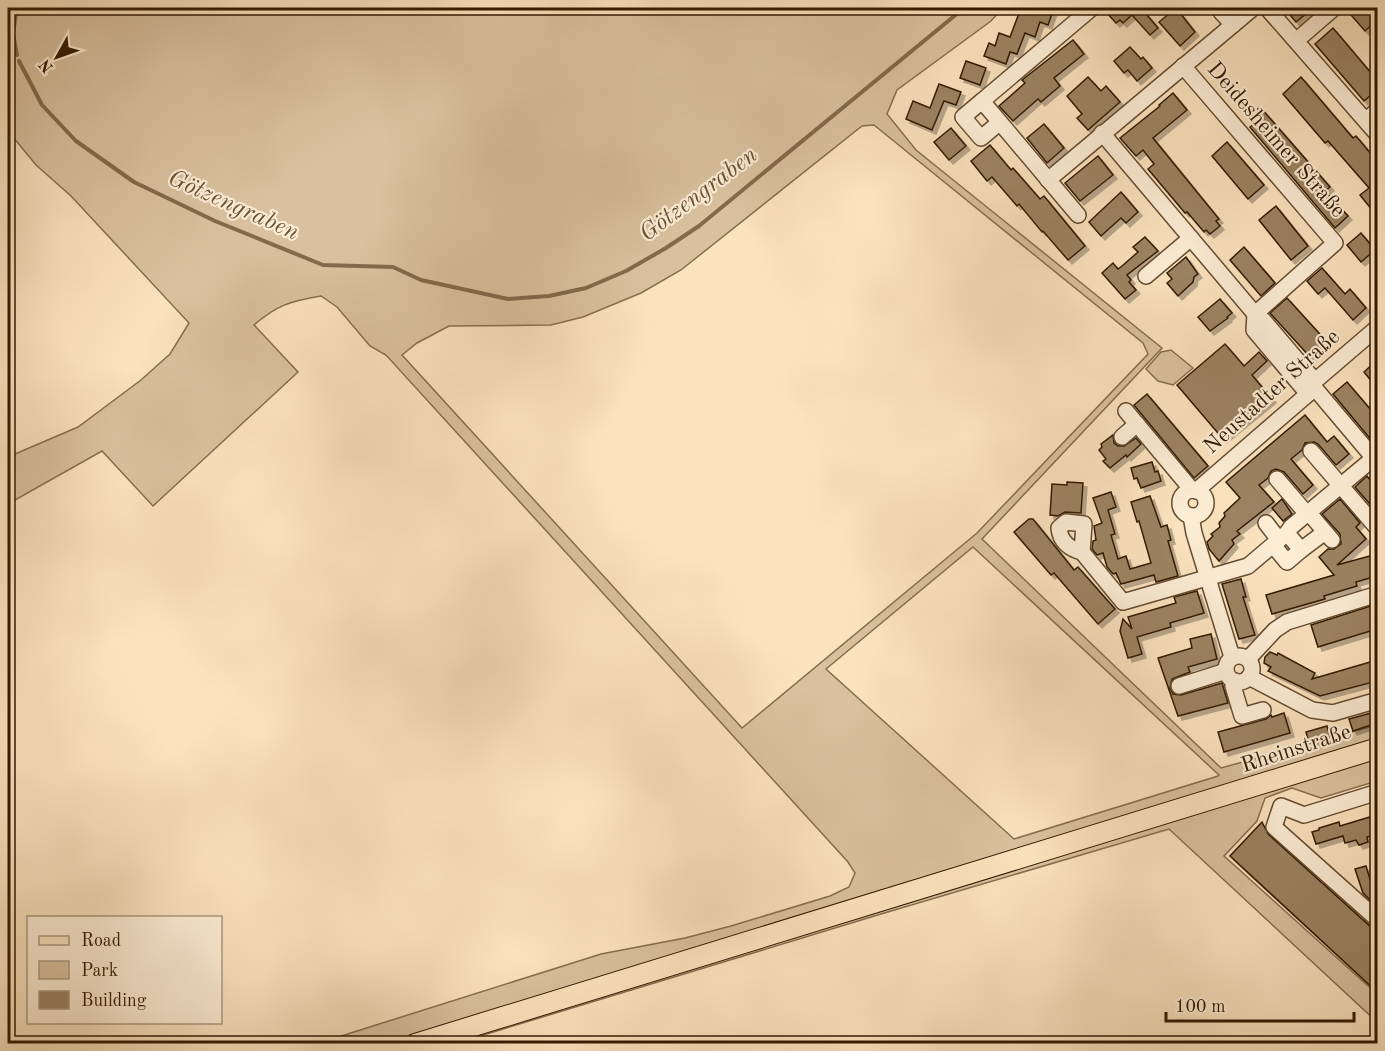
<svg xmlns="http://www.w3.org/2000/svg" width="1385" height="1051" font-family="'Old Standard TT',serif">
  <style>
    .green { fill: #d9c19f; stroke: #866e50; stroke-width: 1.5; fill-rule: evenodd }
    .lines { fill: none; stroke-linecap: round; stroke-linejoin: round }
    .stream { stroke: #826a4c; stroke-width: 4 }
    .building { fill: #9b8363; stroke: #331a00; stroke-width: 1.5; filter: url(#shadow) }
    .minor-casing { stroke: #654c30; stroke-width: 18 }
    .major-casing { stroke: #331a00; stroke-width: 22 }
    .minor { stroke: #fcedd5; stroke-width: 15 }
    .major { stroke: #fbe3bf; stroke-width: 20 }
    .labels { text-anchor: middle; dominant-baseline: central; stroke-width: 4.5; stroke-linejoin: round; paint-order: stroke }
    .street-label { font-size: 22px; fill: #331a00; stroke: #fcedd5 }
    .water-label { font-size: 24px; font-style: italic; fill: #684f32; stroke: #fcedd5 }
  </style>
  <defs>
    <filter id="shadow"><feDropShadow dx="4" dy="4" stdDeviation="0" flood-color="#0004"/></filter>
  </defs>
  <rect width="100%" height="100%" fill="#fbe3bf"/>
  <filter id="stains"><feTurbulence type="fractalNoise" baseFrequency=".00333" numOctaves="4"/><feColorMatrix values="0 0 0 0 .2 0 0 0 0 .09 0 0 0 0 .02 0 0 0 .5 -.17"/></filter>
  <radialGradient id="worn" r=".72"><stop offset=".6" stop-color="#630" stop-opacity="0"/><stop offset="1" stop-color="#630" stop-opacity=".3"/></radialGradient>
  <g class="green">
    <path d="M8,8H1003L991,21L897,90L887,114L916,150L1162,348L982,539L1221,768L1377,725V781L1321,798L1292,788L1265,798L1257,821L1224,856L1377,994V1022L1169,829L881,914L457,1043H319L601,954L685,938L731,926L830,896L849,887L855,873L848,862L386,355L370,346L337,307L321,296C291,301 277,305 254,325L298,372L153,506L102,451L8,504V457L78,427L141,380L170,354L189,323L71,196L36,165L8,131ZM874,125L1143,343L1148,354L977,533L742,728L402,355L417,343L449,326L551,325L583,317L641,293L681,270L862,126ZM973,547L1219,775L1218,776L1014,839L826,669Z"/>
    <polygon points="1171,350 1193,368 1173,385 1158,381 1146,369 1161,352"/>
  </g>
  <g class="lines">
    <g class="stream">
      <polyline points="17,8 13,33 17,55"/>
      <polyline points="19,61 42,105 76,141 134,182 215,221 323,265 393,267 421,280 508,299 549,296 586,288 626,271 666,248 699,226 964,8"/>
    </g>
  </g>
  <g class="building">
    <polygon points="1021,8 1054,8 1048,25 1040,22 1035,37 1025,33 1017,54 1010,52 1006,64 984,56 989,43 995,46 999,33 1010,37"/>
    <polygon points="1114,8 1141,8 1158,28 1150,35 1132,15 1123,23 1120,20 1116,23 1107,13"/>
    <polygon points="1176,8 1195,32 1180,46 1159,22"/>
    <polygon points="1284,8 1313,8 1296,22"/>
    <polygon points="1345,8 1377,8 1377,20 1365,31"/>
    <polygon points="1333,28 1377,80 1377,90 1364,101 1315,44"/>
    <polygon points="1073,40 1084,54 1054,78 1060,86 1041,102 1038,99 1013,121 999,106 1025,83 1022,80"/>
    <polygon points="1130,47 1141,59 1143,57 1152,68 1137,81 1128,70 1124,73 1114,61"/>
    <polygon points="966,61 986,68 980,85 960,78"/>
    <polygon points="1088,77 1101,91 1106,86 1120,102 1088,130 1077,118 1082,114 1067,96"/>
    <polygon points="1301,77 1353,138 1356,136 1377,161 1377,216 1360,195 1369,188 1328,141 1325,143 1283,94"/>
    <polygon points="939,84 961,92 956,105 944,101 932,130 906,119 913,101 930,108"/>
    <polygon points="1173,93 1187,110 1153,138 1219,219 1216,221 1220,226 1210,234 1206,230 1204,232 1187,212 1185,213 1148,169 1154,164 1143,150 1136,156 1120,138 1160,106 1159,105"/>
    <polygon points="1260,107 1330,187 1325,191 1348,216 1335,228 1250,127 1254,124 1248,117"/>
    <polygon points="1044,124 1064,148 1047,163 1027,138"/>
    <polygon points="951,128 966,146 949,160 934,142"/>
    <polygon points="1227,142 1264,185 1248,199 1212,156"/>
    <polygon points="990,145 1011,170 1013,168 1040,199 1044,196 1085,246 1068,260 1043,231 1042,232 1019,204 1017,206 992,177 987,181 971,161"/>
    <polygon points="1098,156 1113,175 1080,201 1065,183"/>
    <polygon points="1121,192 1138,212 1126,223 1121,218 1101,236 1089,222"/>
    <polygon points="1276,206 1308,246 1291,260 1259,220"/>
    <polygon points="1361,233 1375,250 1361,262 1347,245"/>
    <polygon points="1145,237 1158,251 1127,275 1131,280 1129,282 1136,290 1125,299 1102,273 1113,263 1118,269 1122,266 1138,252 1133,247"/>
    <polygon points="1244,247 1275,283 1261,296 1230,260"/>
    <polygon points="1186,257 1198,274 1194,277 1193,282 1178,296 1167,283 1172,279 1167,273"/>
    <polygon points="1322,268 1345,294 1350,289 1366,308 1353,320 1325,288 1318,294 1307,281"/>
    <polygon points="1287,298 1327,342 1310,357 1270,313"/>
    <polygon points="1220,299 1232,313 1227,317 1228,318 1210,331 1198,317"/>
    <polygon points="1225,344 1244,366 1259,352 1267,361 1252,375 1272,399 1223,439 1177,385"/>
    <polygon points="1377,360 1377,388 1364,372"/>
    <polygon points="1347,382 1377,417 1377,436 1372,441 1333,394"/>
    <polygon points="1147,394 1208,466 1194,478 1134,405"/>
    <polygon points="1305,415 1327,442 1334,436 1349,454 1336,465 1318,444 1314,442 1305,443 1302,450 1291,459 1313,485 1303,494 1284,472 1276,469 1271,471 1268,478 1259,485 1274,502 1237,531 1240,534 1232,540 1234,544 1219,561 1209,549 1207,542 1213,536 1211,534 1220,527 1219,523 1225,516 1224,513 1240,498 1226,482"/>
    <polygon points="1113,435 1114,443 1118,446 1124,446 1136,438 1141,444 1127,457 1126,455 1110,468 1103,461 1106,459 1099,450 1102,447 1101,444"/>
    <polygon points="1152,462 1155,472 1158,471 1161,481 1141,488 1137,478 1134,479 1131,468"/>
    <polygon points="1367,476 1377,488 1377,508 1375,510 1355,487"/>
    <polygon points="1067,482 1083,483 1081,513 1065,512 1058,516 1050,515 1052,484 1067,485"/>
    <polygon points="1111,492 1116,507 1108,510 1115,534 1111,535 1118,559 1126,556 1130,569 1151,563 1139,521 1137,522 1131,502 1150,496 1161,527 1167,525 1171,540 1168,541 1178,576 1156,582 1154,575 1121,584 1116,573 1113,574 1107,567 1103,553 1097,555 1092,549 1093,541 1096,540 1094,526 1102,523 1093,498"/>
    <polygon points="1282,499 1292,514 1283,521 1272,508"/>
    <polygon points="1340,499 1360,523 1356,527 1366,539 1337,565 1377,554 1377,576 1356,582 1357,586 1324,596 1325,599 1272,614 1266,595 1334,575 1319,557 1328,549 1334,549 1341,544 1340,534 1322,514"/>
    <polygon points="1029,519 1033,519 1074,570 1078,567 1115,609 1098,624 1054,573 1051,575 1014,532"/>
    <polygon points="1241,579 1246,597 1243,597 1255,635 1239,639 1222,584"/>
    <polygon points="1197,591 1204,613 1170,623 1171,627 1137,637 1142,654 1128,658 1120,631 1123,619 1132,629 1128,617 1176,603 1174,597"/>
    <polygon points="1377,604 1377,629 1318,647 1311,625"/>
    <polygon points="1211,634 1217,659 1188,667 1190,672 1172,679 1170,688 1173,694 1181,695 1222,683 1228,703 1178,716 1158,658 1192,648 1190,639"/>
    <polygon points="1270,652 1277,655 1278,653 1315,673 1312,679 1377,660 1377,681 1320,696 1268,671 1271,667 1264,663 1265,657"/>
    <polygon points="1284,713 1290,733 1224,752 1218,732 1266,719 1271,715 1272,717"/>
    <polygon points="1371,713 1374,724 1353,731 1349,719"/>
    <polygon points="1327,726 1330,737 1309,743 1306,732"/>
    <polygon points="1373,816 1377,834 1367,837 1368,842 1359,845 1356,840 1345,843 1343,836 1316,844 1312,832 1319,830 1319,828 1339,822 1340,826"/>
    <polygon points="1262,822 1268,834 1371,927 1377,930 1377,992 1230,856"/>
    <polygon points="1366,866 1372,886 1377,884 1377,899 1371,901 1363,893 1355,869"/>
  </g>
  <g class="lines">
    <g class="minor-casing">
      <g id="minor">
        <polyline points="1221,8 1221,12 1233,25"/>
        <polyline points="1267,8 1378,135"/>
        <polyline points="1297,40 1334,8"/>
        <polyline points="1183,66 1335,243 1255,314"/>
        <polyline points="982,101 1092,8"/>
        <polyline points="1366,120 1378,110"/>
        <polyline points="999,123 981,138 963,117 982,101 1078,215"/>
        <polyline points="1102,133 1255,314 1264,321 1315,381"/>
        <polyline points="1048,180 1253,8"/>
        <polyline points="1146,276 1191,238"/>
        <polyline points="1255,314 1254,330 1308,394"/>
        <polyline points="1313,386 1372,456 1378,451"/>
        <polyline points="1126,411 1192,490"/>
        <polyline points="1122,437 1137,424"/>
        <polyline points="1311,451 1378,529"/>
        <polyline points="1277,479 1307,514"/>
        <circle cx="1193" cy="503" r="13"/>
        <polyline points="1196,491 1308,394 1315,381 1378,327"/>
        <polyline points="1309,513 1332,540"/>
        <polyline points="1191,516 1194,533 1232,657"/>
        <polyline points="1266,523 1279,540"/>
        <polyline points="1287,533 1291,527 1369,462 1372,456"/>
        <polyline points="1301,550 1325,532"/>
        <path d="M1082,552L1084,524L1066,522L1059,528C1060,541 1069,549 1082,552L1123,602L1248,566L1287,533L1301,550L1287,562L1273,545"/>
        <circle cx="1239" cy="669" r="13"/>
        <polyline points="1248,659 1275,630 1287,622 1378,594"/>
        <polyline points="1249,677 1312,710 1333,713 1378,700"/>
        <polyline points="1235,681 1233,686 1242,716 1263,710"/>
        <polyline points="1179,686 1226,671"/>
        <polyline points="1378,792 1304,815 1281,806 1274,827 1378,920"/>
      </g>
    </g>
    <g class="major-casing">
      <polyline id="major" points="415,1044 1378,748"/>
    </g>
    <use href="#minor" class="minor"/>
    <use href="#major" class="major"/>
  </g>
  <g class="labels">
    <g class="street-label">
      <text transform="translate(1276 140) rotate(49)">Deidesheimer Straße</text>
      <text transform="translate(1272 392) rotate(-42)">Neustadter Straße</text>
      <text transform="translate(1296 749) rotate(-18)">Rheinstraße</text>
    </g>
    <g class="water-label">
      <text transform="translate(699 195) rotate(-37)">Götzengraben</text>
      <text transform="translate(233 206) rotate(24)">Götzengraben</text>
    </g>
  </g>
  <rect width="1385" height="1051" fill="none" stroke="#fbe3bf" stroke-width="30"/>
  <rect x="9" y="9" width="1367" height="1033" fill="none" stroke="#331a00" stroke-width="3"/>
  <rect x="15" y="15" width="1355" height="1021" fill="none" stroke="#331a00" stroke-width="1.5"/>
  <rect x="27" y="916" width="195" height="108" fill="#fcedd5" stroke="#ac9980" stroke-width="1.5"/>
  <rect x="39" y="936" width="30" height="9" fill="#fbe3bf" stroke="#ac9980" stroke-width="1.5"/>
  <text x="81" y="946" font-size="18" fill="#331a00">Road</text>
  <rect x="39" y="961" width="30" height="18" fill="#d9c19f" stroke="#ac9980" stroke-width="1.5"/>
  <text x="81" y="976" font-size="18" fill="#331a00">Park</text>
  <rect x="39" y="991" width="30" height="18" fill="#9b8363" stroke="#ac9980" stroke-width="1.5"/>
  <text x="81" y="1006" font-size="18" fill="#331a00">Building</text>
  <g transform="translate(57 57) rotate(230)" stroke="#fcedd5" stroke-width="4.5" paint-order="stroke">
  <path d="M0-4.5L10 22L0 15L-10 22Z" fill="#331a00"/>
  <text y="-9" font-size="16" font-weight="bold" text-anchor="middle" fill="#331a00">N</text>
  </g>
  <path d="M1166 1012v9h188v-9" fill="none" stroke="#331a00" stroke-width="3"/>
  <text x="1175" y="1012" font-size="18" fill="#331a00" stroke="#fcedd5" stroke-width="4.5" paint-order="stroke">100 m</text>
  <rect width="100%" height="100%" filter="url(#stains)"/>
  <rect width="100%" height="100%" fill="url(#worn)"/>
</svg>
